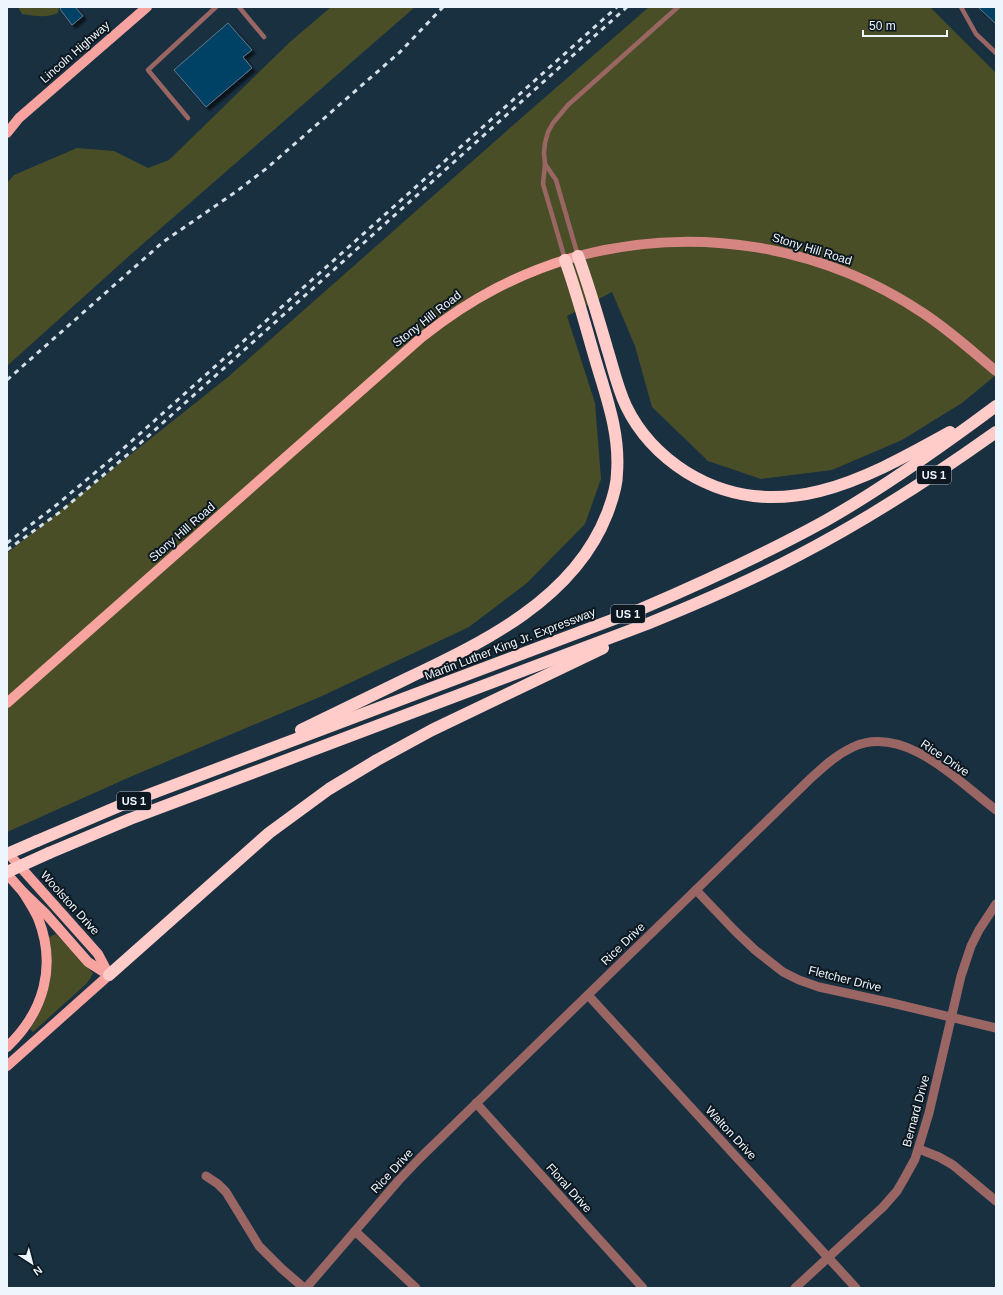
<svg xmlns="http://www.w3.org/2000/svg" width="1003" height="1295" font-family="Helvetica,sans-serif">
  <style>
    .green { fill: #494e26 }
    .building { fill: #014266; stroke: #60798c; filter: url(#shadow) }
    .lines { fill: none; stroke-linecap: round; stroke-linejoin: round }
    .lane { stroke: #996664; stroke-width: 4.5 }
    .street { stroke: #996664; stroke-width: 9 }
    .secondary { stroke: #d58582; stroke-width: 10 }
    .primary { stroke: #f7a4a1; stroke-width: 10 }
    .highway { stroke: #ffccc9; stroke-width: 12 }
    .rail { stroke: #d4dee6; stroke-width: 3; stroke-dasharray: 5 5; stroke-linecap: butt }
    .highway-bridge { stroke: #ffccc9; stroke-width: 12 }
    .labels { text-anchor: middle; dominant-baseline: central; stroke-width: 4; stroke-linejoin: round; paint-order: stroke }
    .shield { fill: #0d171f; stroke: #aab3ba; stroke-width: 1 }
    .shield-label { font-size: 11px; font-weight: bold; fill: #eef6fd }
    .street-label { font-size: 12px; fill: #eef6fd; stroke: #0d171f }
  </style>
  <defs>
    <filter id="shadow"><feDropShadow dx="3.5" dy="3.5" stdDeviation="1" flood-color="#0009"/></filter>
  </defs>
  <rect width="100%" height="100%" fill="#193041"/>
  <g class="green">
    <path d="M18,7H59L58,13C46,18 35,16 22,14Z"/>
    <polygon points="331,7 415,7 129,256 7,366 7,183 14,175 77,148 114,151 148,168 169,160 290,42"/>
    <polygon points="649,7 930,7 996,73 996,375 962,403 902,440 832,470 761,479 708,461 652,407 635,346 612,292 567,316 595,403 601,479 585,524 527,583 469,627 322,696 130,777 7,832 7,553 228,377 527,113"/>
    <path d="M56,934L93,973L90,979L86,984L33,1032L30,1029C49,1001 55,971 49,937Z"/>
  </g>
  <g class="building">
    <polygon points="62,7 75,7 83,16 72,25 60,9"/>
    <polygon points="980,7 996,7 996,24 979,8"/>
    <polygon points="228,23 252,50 243,57 252,68 206,107 174,70"/>
  </g>
  <g class="lines">
    <g class="lane">
      <polyline points="239,7 264,37"/>
      <polyline points="961,7 976,34 996,53"/>
      <polyline points="188,118 148,70 216,7"/>
      <polyline points="545,164 556,180 578,256"/>
      <polyline points="565,259 543,184 545,164 544,153 545,143 548,132 553,123 568,105 678,7"/>
    </g>
    <g class="street">
      <polyline points="696,890 735,931 755,950 783,972 799,980 819,987 892,1003 996,1028"/>
      <polyline points="588,995 856,1288"/>
      <polyline points="476,1103 643,1288"/>
      <polyline points="919,1149 939,1157 953,1165 996,1201"/>
      <polyline points="206,1176 218,1184 226,1192 259,1246 281,1268 304,1288"/>
      <polyline points="355,1231 416,1288"/>
      <path d="M306,1288L399,1180L420,1158L809,780C823,767 836,755 853,747C904,723 959,782 996,810"/>
      <polyline points="795,1288 883,1207 897,1191 904,1179 915,1159 929,1113 961,976 971,946 979,930 996,904"/>
    </g>
    <path class="secondary" d="M578,256C697,225 821,245 923,313C949,330 972,351 996,371"/>
    <g class="primary">
      <polyline points="7,133 19,118 147,7"/>
      <path d="M7,703L422,337C471,298 519,273 578,256"/>
      <polyline points="7,852 98,954 109,975"/>
      <polyline points="7,874 23,892 45,913 88,962 107,974"/>
      <path d="M7,1047C44,1012 57,966 38,918C34,909 28,900 23,892"/>
      <polyline points="7,1066 109,975"/>
    </g>
    <g class="highway">
      <path d="M578,256C589,286 598,317 607,348C613,367 617,387 626,406C639,433 661,456 686,472C778,529 867,478 950,432"/>
      <path d="M301,730C336,713 371,696 406,679C484,642 574,599 607,514C612,501 617,487 617,473C620,434 607,399 596,362C586,328 577,293 565,260"/>
      <path d="M37,841L124,804L641,609C704,582 765,554 825,521C885,487 941,447 996,406"/>
      <path d="M49,853L130,819L647,624C699,603 750,581 799,555C868,519 933,477 996,432"/>
      <polyline points="109,975 269,833 329,789 377,760 432,730 603,648"/>
    </g>
    <g class="rail">
      <polyline points="7,380 163,242 237,191 267,168 400,52 443,7"/>
      <polyline points="7,543 54,507 115,456 617,7"/>
      <polyline points="7,550 60,512 127,455 627,7"/>
    </g>
    <g class="highway-bridge">
      <polyline points="7,854 37,841"/>
      <polyline points="7,872 49,853"/>
    </g>
  </g>
  <g class="labels">
    <g class="shield">
      <rect x="917" y="466" width="34" height="18" rx="3"/>
      <rect x="611" y="605" width="34" height="18" rx="3"/>
      <rect x="117" y="792" width="34" height="18" rx="3"/>
    </g>
    <g class="shield-label">
      <text x="934" y="475">US 1</text>
      <text x="628" y="614">US 1</text>
      <text x="134" y="801">US 1</text>
    </g>
    <g class="street-label">
      <text transform="translate(75 52) rotate(-41)">Lincoln Highway</text>
      <text transform="translate(812 249) rotate(17)">Stony Hill Road</text>
      <text transform="translate(427 319) rotate(-38)">Stony Hill Road</text>
      <text transform="translate(182 532) rotate(-41)">Stony Hill Road</text>
      <text transform="translate(510 644) rotate(-21)">Martin Luther King Jr. Expressway</text>
      <text transform="translate(945 758) rotate(34)">Rice Drive</text>
      <text transform="translate(70 903) rotate(48)">Woolston Drive</text>
      <text transform="translate(623 944) rotate(-44)">Rice Drive</text>
      <text transform="translate(845 979) rotate(14)">Fletcher Drive</text>
      <text transform="translate(916 1111) rotate(-75)">Bernard Drive</text>
      <text transform="translate(731 1133) rotate(47)">Walton Drive</text>
      <text transform="translate(392 1171) rotate(-47)">Rice Drive</text>
      <text transform="translate(569 1188) rotate(48)">Floral Drive</text>
    </g>
  </g>
  <rect width="1003" height="1295" fill="none" stroke="#eef6fd" stroke-width="16"/>
  <g transform="translate(32 1263) rotate(144)" stroke="#0d171f" stroke-width="3" paint-order="stroke">
  <path d="M0-3L7 15L0 10L-7 15Z" fill="#eef6fd"/>
  <text y="-6" font-size="11" font-weight="bold" text-anchor="middle" fill="#eef6fd">N</text>
  </g>
  <path d="M863 30v6h84v-6" fill="none" stroke="#eef6fd" stroke-width="2"/>
  <text x="869" y="30" font-size="12" fill="#eef6fd" stroke="#0d171f" stroke-width="3" paint-order="stroke">50 m</text>
</svg>
